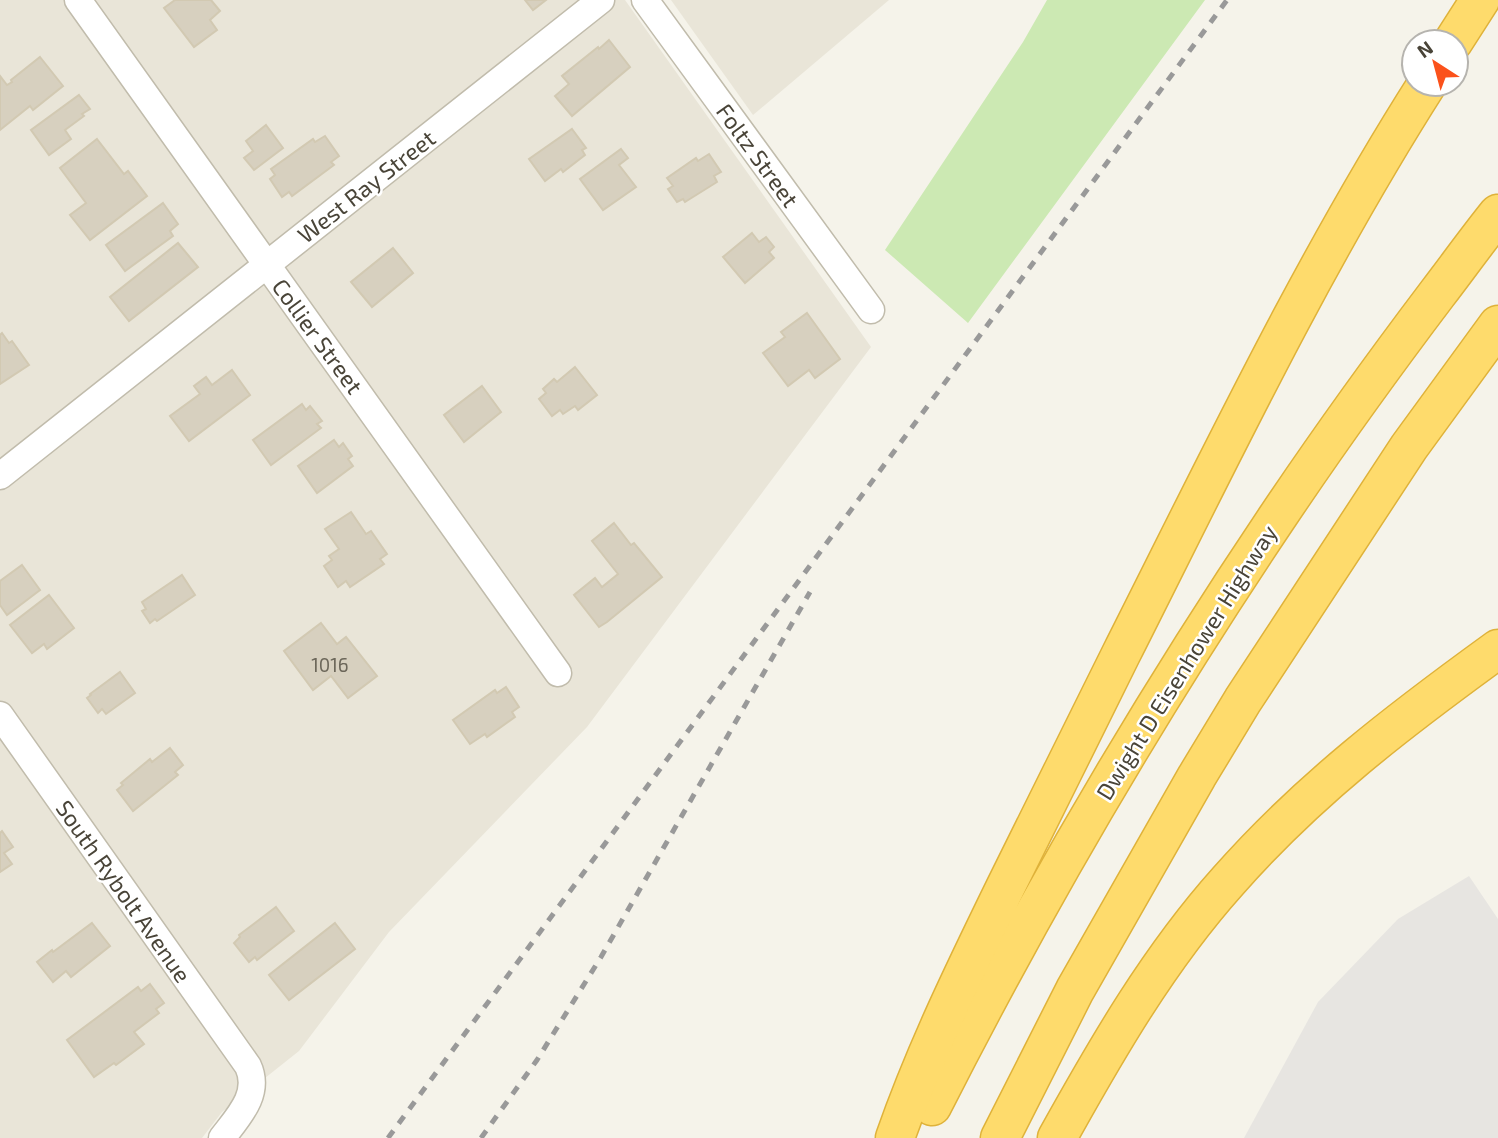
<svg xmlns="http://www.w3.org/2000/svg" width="1498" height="1138" font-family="'Exo 2',sans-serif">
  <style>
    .residential { fill: #e9e5d8 }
    .green { fill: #cce9b3 }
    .parking { fill: #e7e5e1 }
    .building { fill: #d7d0bf; stroke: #d2c9b2; stroke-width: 2 }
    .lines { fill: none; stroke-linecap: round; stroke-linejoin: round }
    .street-casing { stroke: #c1bcac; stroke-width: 29 }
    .highway-casing { stroke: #dfb23a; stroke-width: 41 }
    .street { stroke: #fff; stroke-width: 26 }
    .highway { stroke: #fedb6c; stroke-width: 38 }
    .rail { stroke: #999; stroke-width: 5; stroke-dasharray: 9 9; stroke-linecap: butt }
    .labels { text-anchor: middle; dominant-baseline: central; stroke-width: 5; stroke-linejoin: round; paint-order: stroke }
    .number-label { font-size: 19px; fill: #6c675a }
    .street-label { font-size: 23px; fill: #494438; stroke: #fff }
  </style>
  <rect width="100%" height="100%" fill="#f5f3ea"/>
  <g class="residential">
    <polygon points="0,0 625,0 871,347 587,727 389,932 299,1051 222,1112 202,1138 0,1138"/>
    <polygon points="671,0 889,0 753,115"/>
  </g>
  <polygon class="green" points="1047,0 1205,0 968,323 885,250 1023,42"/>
  <polygon class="parking" points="1469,876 1498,919 1498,1138 1244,1138 1318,1002 1398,919"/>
  <g class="building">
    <polygon points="175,0 211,0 220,11 210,20 217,30 194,47 164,8"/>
    <polygon points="525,0 546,0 533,10"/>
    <polygon points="609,40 630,67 572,116 555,96 569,84 562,76 598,47 599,49"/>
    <polygon points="40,57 63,86 33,110 30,106 0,130 0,76 7,85 12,82 11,80"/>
    <polygon points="79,95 90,109 82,114 84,116 65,130 71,139 49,155 31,130"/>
    <polygon points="266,125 283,148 254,170 244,158 253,151 246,141"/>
    <polygon points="572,129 586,148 582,150 585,155 563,172 561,169 545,181 529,159"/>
    <polygon points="325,136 339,156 331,162 334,165 292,196 289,192 282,197 270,179 275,175 271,169 313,139 315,142"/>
    <polygon points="97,139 124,174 128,171 147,196 90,240 70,215 86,203 60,168"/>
    <polygon points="621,149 628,158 619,165 636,187 603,210 580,179"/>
    <polygon points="709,154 721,172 714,176 717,182 685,202 683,199 677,202 668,189 673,186 667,178 696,158 698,161"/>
    <polygon points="163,203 178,224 170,231 173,236 125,271 106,245"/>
    <polygon points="752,233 759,242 766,237 774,247 769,252 774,258 745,283 723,257"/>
    <polygon points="178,243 198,267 129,321 110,297"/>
    <polygon points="393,248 413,273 372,307 351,282"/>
    <polygon points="807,313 840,359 815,378 809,370 788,386 763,353 785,337 781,332"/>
    <polygon points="2,333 9,343 12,341 29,365 0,384 0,335"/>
    <polygon points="575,367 597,395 578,410 575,406 563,414 560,410 552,416 539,399 546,393 543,389 554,379 557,382"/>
    <polygon points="232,370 250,395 189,441 170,416 200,394 194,386 206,377 212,385"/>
    <polygon points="482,386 501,412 464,442 444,415"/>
    <polygon points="302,404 306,410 310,406 322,421 317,424 321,428 271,465 253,440"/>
    <polygon points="334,440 339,447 343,443 352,456 348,459 353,466 317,493 298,466"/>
    <polygon points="351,512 366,534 371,531 387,554 380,559 384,564 350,587 346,581 338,587 324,566 332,560 329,556 339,549 325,529"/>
    <polygon points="614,523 631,545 634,543 662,577 607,622 599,627 574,595 595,578 602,587 618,574 592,541"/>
    <polygon points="22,565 40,590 7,615 0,605 0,581"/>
    <polygon points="182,575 195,595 157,621 155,619 150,623 142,611 146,609 142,602"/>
    <polygon points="49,595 74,628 47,649 44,644 32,653 10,625"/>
    <polygon points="321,623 337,644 346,637 377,676 348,698 331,676 313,690 284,651"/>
    <polygon points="120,672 135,693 106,714 102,709 98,713 87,698 91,695 90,694"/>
    <polygon points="506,687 519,707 512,712 515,717 487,737 485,734 470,744 453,720 495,690 497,693"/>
    <polygon points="170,748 183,765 175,772 178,775 133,811 117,790 123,785 121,783 150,759 152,762"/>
    <polygon points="2,831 13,847 4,853 12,864 0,872 0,833"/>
    <polygon points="276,907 294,931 257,960 255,957 249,962 234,943 240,937 239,935"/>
    <polygon points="92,923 110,946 71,977 66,971 53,982 37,962 52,950 53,952"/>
    <polygon points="335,923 355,949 289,1000 269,975"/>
    <polygon points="150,984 164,1003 156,1009 159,1013 134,1032 144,1044 116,1065 114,1063 94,1077 67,1040 138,987 141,991"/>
  </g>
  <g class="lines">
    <g class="street-casing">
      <g id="street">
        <polyline points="78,0 558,673"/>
        <polyline points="645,0 871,310"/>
        <polyline points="0,476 601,0"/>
        <path d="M0,715L248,1066C261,1094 238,1117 222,1138"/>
      </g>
    </g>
    <g class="highway-casing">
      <g id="highway">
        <polyline points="1453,42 1480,0"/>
        <path d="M932,1106C1035,903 1149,708 1276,519C1327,443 1381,368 1437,294C1457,268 1477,240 1498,214"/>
        <path d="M895,1138C925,1052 965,970 1005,888C1044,810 1082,732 1121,654C1218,462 1311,266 1427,84"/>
        <polyline points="1000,1138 1075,990 1197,776 1243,700 1409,447 1498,325"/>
        <path d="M1057,1138C1107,1048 1159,958 1228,881C1308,790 1400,720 1498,649"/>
      </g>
    </g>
    <use href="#street" class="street"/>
    <use href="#highway" class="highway"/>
    <g class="rail">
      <polyline points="388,1138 1227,0"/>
      <polyline points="481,1138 537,1060 601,957 810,592"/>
    </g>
  </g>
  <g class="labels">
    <g class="number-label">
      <text x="330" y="664">1016</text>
    </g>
    <g class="street-label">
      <text transform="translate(758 155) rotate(54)">Foltz Street</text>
      <text transform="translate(366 186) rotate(-38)">West Ray Street</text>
      <text transform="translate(318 336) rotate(54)">Collier Street</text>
      <text transform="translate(1186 662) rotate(-58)">Dwight D Eisenhower Highway</text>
      <text transform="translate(124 891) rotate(55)">South Rybolt Avenue</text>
    </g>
  </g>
  <g transform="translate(1435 63) rotate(324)"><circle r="33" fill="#ffffff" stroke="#b6b4af" stroke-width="2"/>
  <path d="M0-5L12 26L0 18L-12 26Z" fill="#fb521b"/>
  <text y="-10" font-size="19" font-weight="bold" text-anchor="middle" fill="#494438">N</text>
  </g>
</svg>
